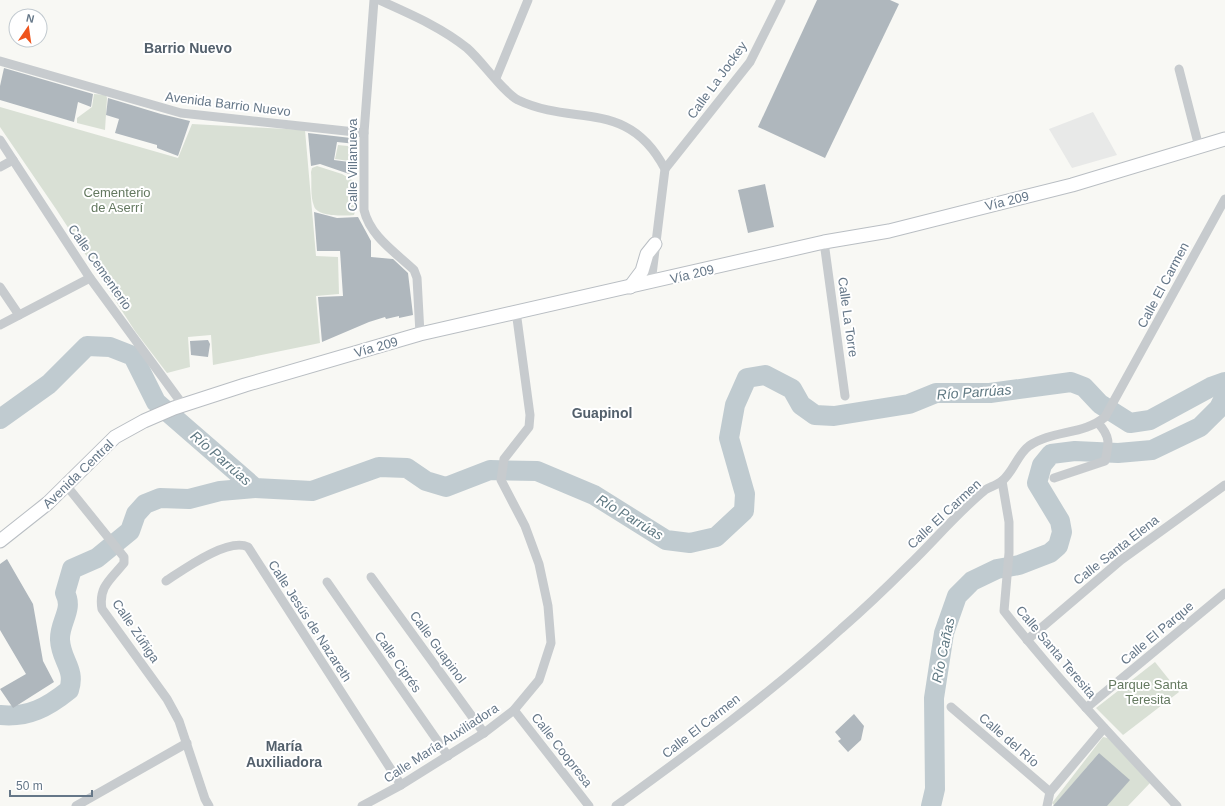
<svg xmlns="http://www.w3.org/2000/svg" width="1225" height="806" font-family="Arial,sans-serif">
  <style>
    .built { fill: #e8e9e8 }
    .green { fill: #d9e0d5 }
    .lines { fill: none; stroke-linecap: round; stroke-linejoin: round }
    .river { stroke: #c0cbd0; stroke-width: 20 }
    .building { fill: #afb7bd }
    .secondary-casing { stroke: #b9bec3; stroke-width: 15 }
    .minor { stroke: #c7cbce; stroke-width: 9 }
    .secondary { stroke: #fff; stroke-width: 13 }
    .labels { text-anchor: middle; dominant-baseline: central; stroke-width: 4; stroke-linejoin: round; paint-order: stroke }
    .street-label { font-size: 13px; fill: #657788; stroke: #fff }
    .park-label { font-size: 13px; fill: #647960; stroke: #fff }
    .neighbourhood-label { font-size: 14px; font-weight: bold; fill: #53606c; stroke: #fff }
    .water-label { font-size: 14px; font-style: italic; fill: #607983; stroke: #fff }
  </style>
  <rect width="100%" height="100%" fill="#f8f8f4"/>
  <polygon class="built" points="1093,112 1117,155 1072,168 1049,129"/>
  <g class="green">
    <polygon points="94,94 106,95 107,98 105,130 77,123 77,118 92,107"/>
    <polygon points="0,107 178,158 192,124 305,130 316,256 338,257 339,294 316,296 320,343 213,365 211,335 188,337 190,367 167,373 135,331 56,209 0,127"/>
    <polygon points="338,145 357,147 356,162 335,159"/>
    <path d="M317,166L342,174L357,183L359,197L354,215C345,216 317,217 314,206C310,196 312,182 311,172L312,168Z"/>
    <polygon points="1155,662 1179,692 1123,735 1096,708"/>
    <polygon points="1103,737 1108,738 1150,783 1128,806 1107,806 1099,753 1056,803 1055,806 1052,803"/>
  </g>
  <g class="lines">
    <g class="river">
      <polyline points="0,419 49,384 87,346 110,347 133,356 156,402 255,488 312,491 379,467 407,468 426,481 446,487 490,470 537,471 594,495 666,540 690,543 716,537 744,511 745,494 729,438 735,405 747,378 765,375 792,389 801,405 815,415 834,416 909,404 936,393 990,393 1071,382 1084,387 1100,404 1130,423 1150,420 1211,387 1225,382"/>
      <path d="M0,715C28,718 48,707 69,690C76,669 61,661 60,640C59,622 74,610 65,593L72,569L97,558L130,531L136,514L145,504L160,498L189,499L220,491L255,488"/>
      <polyline points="931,806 935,789 934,698 944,633 957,596 972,581 997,569 1019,565 1050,553 1058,546 1062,532 1060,521 1037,483 1042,465 1051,454 1075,451 1118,453 1152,450 1200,427 1219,408 1225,396"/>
    </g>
  </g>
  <g class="building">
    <polygon points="817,0 890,0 899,4 825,158 758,127"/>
    <polygon points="4,68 93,94 91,107 78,102 74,122 0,100 0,86"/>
    <polygon points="108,98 161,114 190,121 178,156 157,148 157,145 115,133 119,119 106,115"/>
    <polygon points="308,133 351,138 356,144 337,142 334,160 357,163 355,176 320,164 311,166"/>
    <polygon points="765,184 774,227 748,233 738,190"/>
    <polygon points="314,212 337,218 358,217 371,241 371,257 393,259 408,273 413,315 399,318 399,316 386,319 385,317 369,322 322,342 318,297 343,296 340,251 317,251"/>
    <polygon points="208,340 210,344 208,357 191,355 190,341"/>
    <polygon points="7,559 33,604 43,661 54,682 13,708 0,689 26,674 0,630 0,564"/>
    <polygon points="854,714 864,726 861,740 848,752 838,741 841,739 835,732"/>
    <polygon points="1099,753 1130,780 1107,806 1053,806"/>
  </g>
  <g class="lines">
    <g class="secondary-casing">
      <g id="secondary">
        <polyline points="630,287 642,271 647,254 655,244"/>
        <polyline points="0,541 48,503 115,437 144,421 174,408 245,385 420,334 824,242 889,231 1072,185 1225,139"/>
      </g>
    </g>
    <g class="minor">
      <path d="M374,0L364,133V210C370,236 395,252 414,270L417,278L420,334"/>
      <path d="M379,0C410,14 441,27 467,48C482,61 503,92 518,100C575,127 628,98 665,169L651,283"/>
      <polyline points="0,61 181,113 364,133"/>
      <polyline points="1179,69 1199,147"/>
      <polyline points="496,78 528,0"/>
      <polyline points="0,140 90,278 183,405"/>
      <polyline points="0,167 13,160"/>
      <polyline points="665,169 750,62 781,0"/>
      <polyline points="824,242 845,396"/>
      <polyline points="0,287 19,315"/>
      <polyline points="0,325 90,278"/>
      <path d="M1054,478L1105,461C1109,444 1111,437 1098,423"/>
      <path d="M1002,481L1009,522V553L1004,611C1058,680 1118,743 1177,806"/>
      <path d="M66,485L124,557V563C111,579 98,587 102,609L167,699L179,721L205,799L209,806"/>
      <polyline points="371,577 484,733"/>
      <path d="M166,581C183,570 228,537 248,547L401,785"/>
      <polyline points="327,582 448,756"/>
      <polyline points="1027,640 1121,560 1225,485"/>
      <polyline points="951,707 1050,792"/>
      <polyline points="1086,708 1225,593"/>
      <polyline points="514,710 589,806"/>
      <polyline points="76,806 187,743"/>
      <polyline points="362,806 401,785 484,733 514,710 539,680 551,643 548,606 539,564 525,526 501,480 504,459 529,427 530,415 516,311"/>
      <path d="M616,806C693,750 771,693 841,629C864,609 886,588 908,566C934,541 957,513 985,490C990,487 997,485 1002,481C1014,471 1017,455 1029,446C1052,430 1084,435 1105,417L1225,199"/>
      <polyline points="1047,806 1050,792 1104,728"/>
    </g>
    <use href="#secondary" class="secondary"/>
  </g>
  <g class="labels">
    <g class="street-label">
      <text transform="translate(717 80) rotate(-54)">Calle La Jockey</text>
      <text transform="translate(228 104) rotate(7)">Avenida Barrio Nuevo</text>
      <text transform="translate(352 165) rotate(-90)">Calle Villanueva</text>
      <text transform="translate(1007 201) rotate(-14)">Vía 209</text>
      <text transform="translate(100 267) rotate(55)">Calle Cementerio</text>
      <text transform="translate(692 274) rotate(-13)">Vía 209</text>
      <text transform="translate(1163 285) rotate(-62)">Calle El Carmen</text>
      <text transform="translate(848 317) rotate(82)">Calle La Torre</text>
      <text transform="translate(376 347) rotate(-16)">Vía 209</text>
      <text transform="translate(78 474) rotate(-44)">Avenida Central</text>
      <text transform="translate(944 514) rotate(-43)">Calle El Carmen</text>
      <text transform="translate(1116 550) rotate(-38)">Calle Santa Elena</text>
      <text transform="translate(310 621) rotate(57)">Calle Jesús de Nazareth</text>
      <text transform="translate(136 631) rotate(56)">Calle Zúñiga</text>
      <text transform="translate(1157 633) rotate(-40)">Calle El Parque</text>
      <text transform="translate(438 647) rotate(54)">Calle Guapinol</text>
      <text transform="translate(1056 652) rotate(50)">Calle Santa Teresita</text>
      <text transform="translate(398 662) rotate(55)">Calle Ciprés</text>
      <text transform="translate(701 726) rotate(-38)">Calle El Carmen</text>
      <text transform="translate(1009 740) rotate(41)">Calle del Río</text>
      <text transform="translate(441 743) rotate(-33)">Calle María Auxiliadora</text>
      <text transform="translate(562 750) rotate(52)">Calle Coopresa</text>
    </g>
    <g class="park-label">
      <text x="117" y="192">Cementerio<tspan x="117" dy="15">de Aserrí</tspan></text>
      <text x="1148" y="684">Parque Santa<tspan x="1148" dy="15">Teresita</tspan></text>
    </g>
    <g class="neighbourhood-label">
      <text x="188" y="48">Barrio Nuevo</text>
      <text x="602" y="413">Guapinol</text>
      <text x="284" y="746">María<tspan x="284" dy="16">Auxiliadora</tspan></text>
    </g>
    <g class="water-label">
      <text transform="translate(974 392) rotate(-4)">Río Parrúas</text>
      <text transform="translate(221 458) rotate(41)">Río Parrúas</text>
      <text transform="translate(630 517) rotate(31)">Río Parrúas</text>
      <text transform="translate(943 650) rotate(-78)">Río Cañas</text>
    </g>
  </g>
  <g transform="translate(28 28) rotate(13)"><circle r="19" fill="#ffffff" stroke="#c1c9cf"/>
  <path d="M0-3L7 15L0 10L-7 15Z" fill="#ef541d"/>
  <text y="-6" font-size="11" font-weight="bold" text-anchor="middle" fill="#657788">N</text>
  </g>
  <path d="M10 790v6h82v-6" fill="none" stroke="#657788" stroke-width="2"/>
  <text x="16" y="790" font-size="12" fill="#657788" stroke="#ffffff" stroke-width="3" paint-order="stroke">50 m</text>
</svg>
